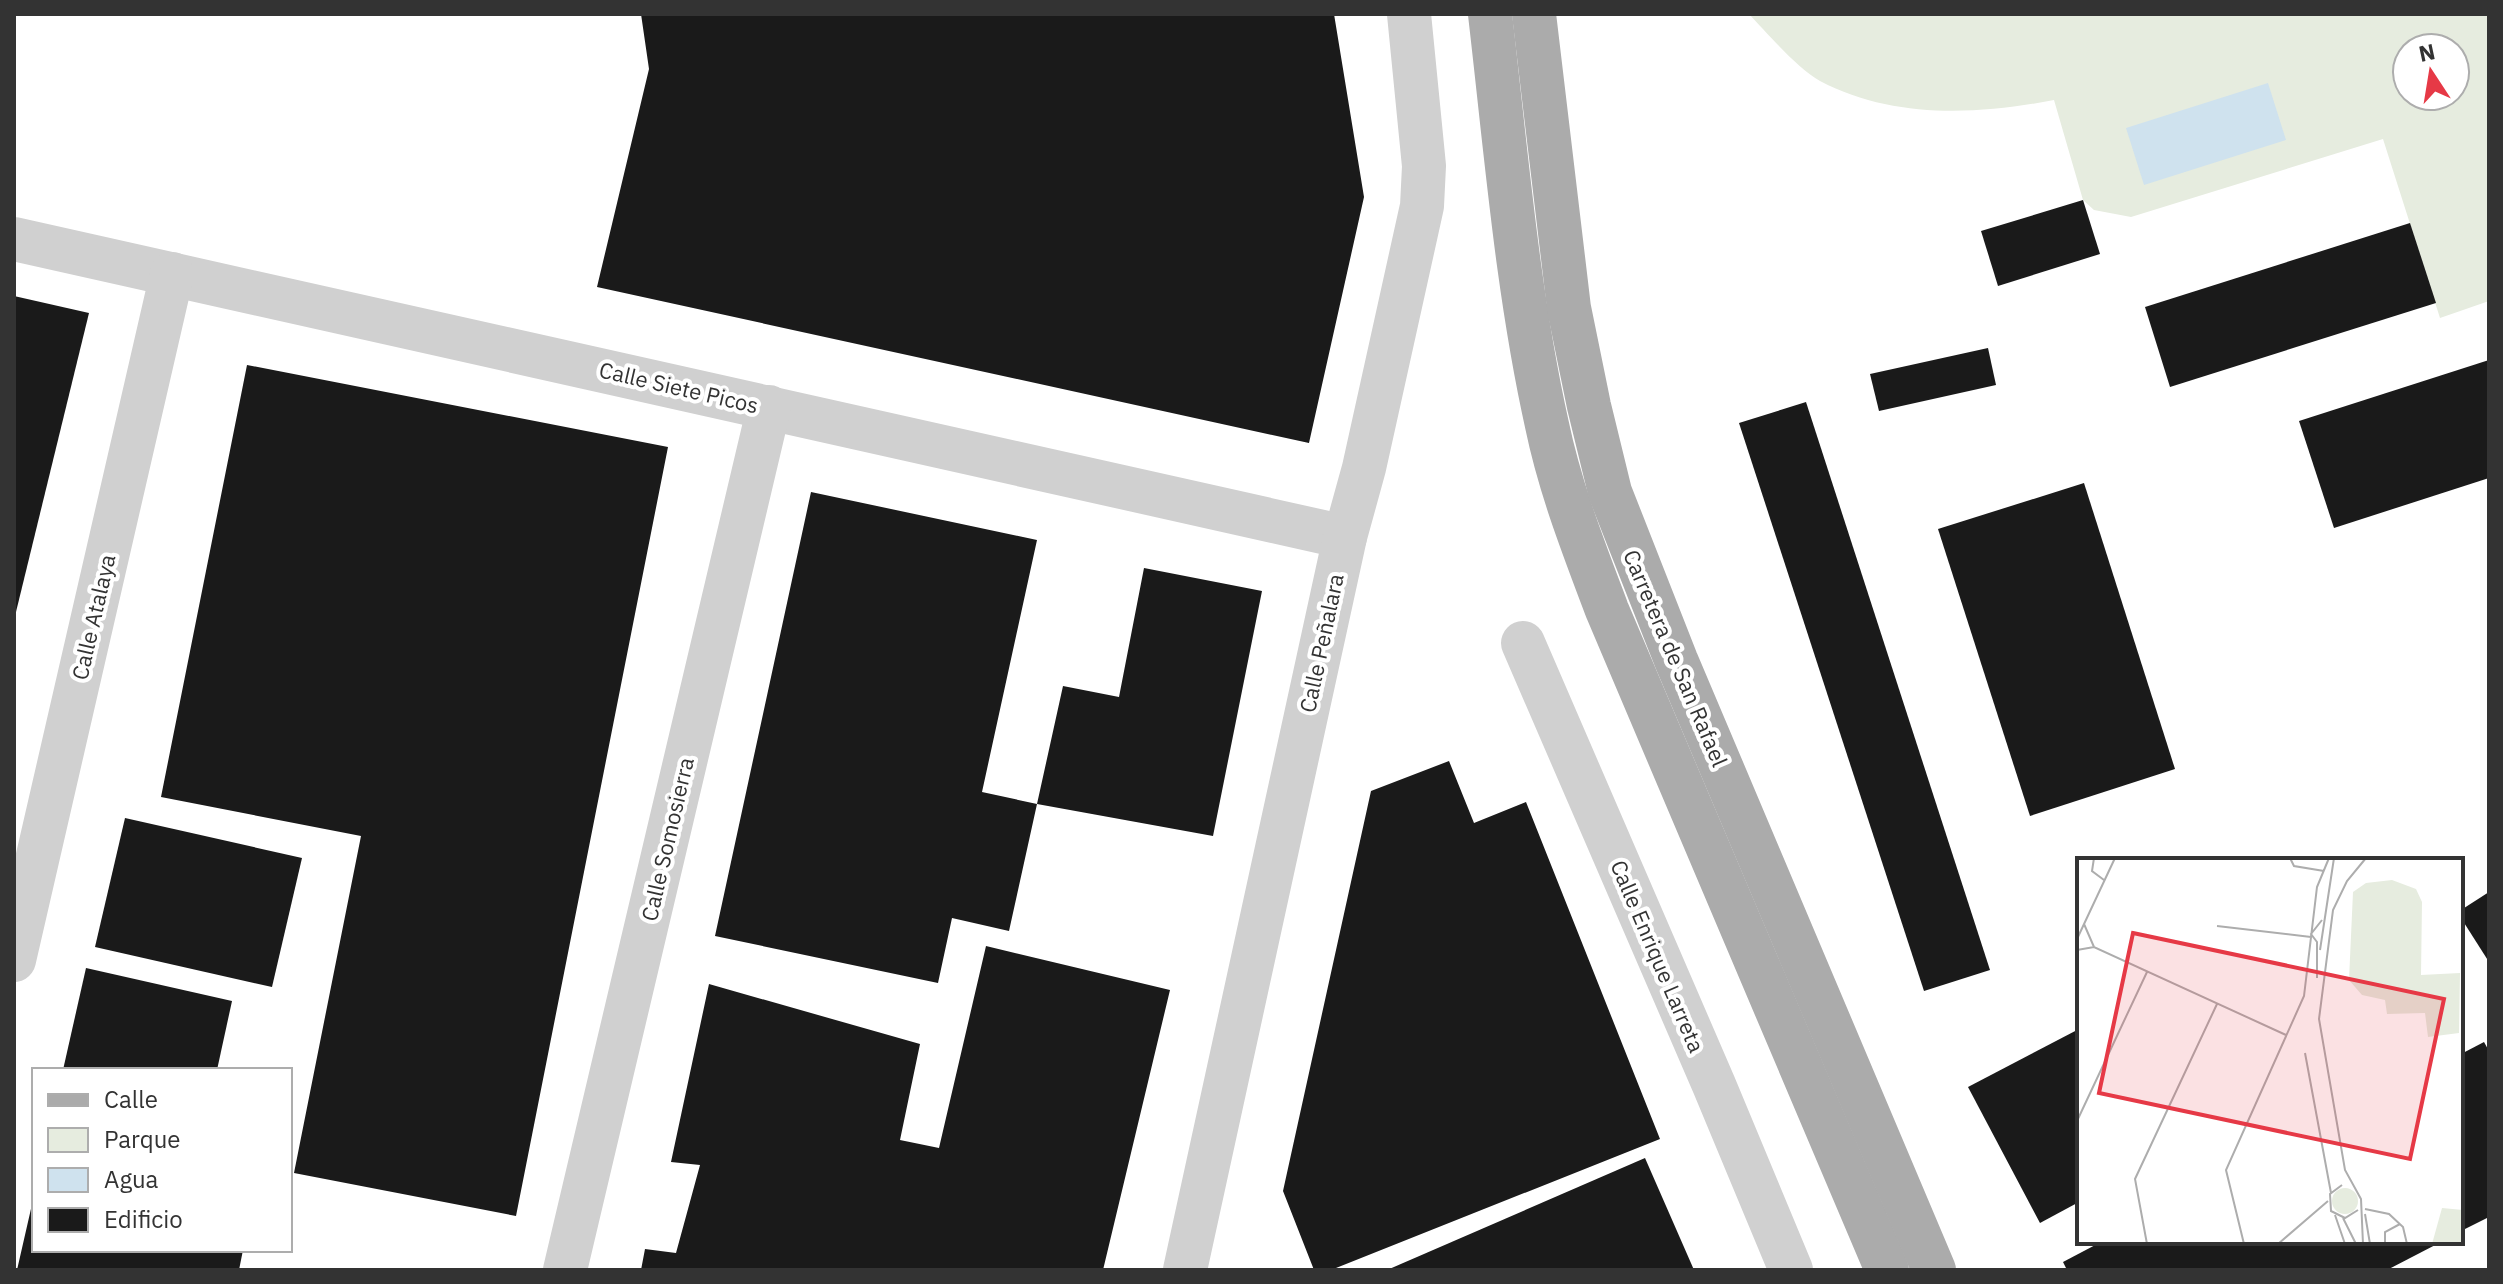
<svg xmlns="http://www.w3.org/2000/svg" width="2503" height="1284" font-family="'IBM Plex Sans',sans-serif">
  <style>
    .green { fill: #e6ecdf; fill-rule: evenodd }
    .water { fill: #cfe2ee }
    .building { fill: #1a1a1a }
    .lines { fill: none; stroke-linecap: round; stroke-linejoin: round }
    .street { stroke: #d0d0d0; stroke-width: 44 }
    .primary { stroke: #ababab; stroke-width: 44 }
    .labels { text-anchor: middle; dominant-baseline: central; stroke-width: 8; stroke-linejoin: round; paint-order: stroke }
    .street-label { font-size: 22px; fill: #333; stroke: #fff }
    .inset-road { fill: none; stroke: #adadad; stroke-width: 2 }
    .view { fill: #e63946; fill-opacity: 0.15; stroke: #e63946; stroke-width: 4 }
    .inset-edge { fill: none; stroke: #333; stroke-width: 4 }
  </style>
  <rect width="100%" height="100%" fill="#fff"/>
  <path class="green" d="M1749,14H2489V301L2440,318L2383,139L2131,217L2094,210L2083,200L2054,100C1977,115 1892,119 1820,81C1798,69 1767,33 1749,14ZM2407,48H2455V96H2407Z"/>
  <polygon class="water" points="2268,83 2286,140 2144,185 2126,128"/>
  <g class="building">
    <polygon points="641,14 1334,14 1364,197 1309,443 597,287 649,69"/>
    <polygon points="2083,200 2100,254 1998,286 1981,231"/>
    <polygon points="2410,223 2436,303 2170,387 2145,307"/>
    <polygon points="14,296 89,313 15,616 14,616"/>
    <polygon points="1988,348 1996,385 1879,411 1870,374"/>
    <polygon points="2489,360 2489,478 2334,528 2299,421"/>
    <polygon points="247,365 668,447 516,1216 294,1173 361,836 161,797"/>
    <polygon points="1806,402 1990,970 1924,991 1739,423"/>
    <polygon points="2084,483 2175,769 2030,816 1938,529"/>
    <polygon points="811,492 1037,540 982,792 1037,804 1063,686 1119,697 1144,568 1262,591 1213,836 1037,804 1009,931 952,918 938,983 715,936"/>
    <polygon points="1449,761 1474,823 1526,802 1660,1139 1331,1270 1314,1270 1283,1191 1371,791"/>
    <polygon points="125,818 302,858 272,987 95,947"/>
    <polygon points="2489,892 2489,962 2461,918 2461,910"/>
    <polygon points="986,946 1170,990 1103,1270 641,1270 645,1249 676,1253 700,1165 671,1162 709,984 920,1044 900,1140 939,1148"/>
    <polygon points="86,968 232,1001 217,1070 63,1070"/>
    <polygon points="2079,1029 2079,1202 2040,1223 1968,1087"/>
    <polygon points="2484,1042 2489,1051 2489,1217 2461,1231 2461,1054"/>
    <polygon points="1645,1158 1694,1270 1387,1270"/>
    <polygon points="33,1200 34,1250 243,1250 239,1270 17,1270"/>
    <polygon points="2101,1242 2441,1242 2387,1270 2067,1270 2063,1262"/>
  </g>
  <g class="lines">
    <g class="street">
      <polyline points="14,239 1345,537"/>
      <polyline points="1523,643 1714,1085 1791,1270"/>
      <polyline points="14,960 172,274"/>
      <polyline points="565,1270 769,407"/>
      <polyline points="1185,1270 1345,537 1364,468 1422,206 1424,166 1409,14"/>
    </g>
    <g class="primary">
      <path d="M1490,14C1506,151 1517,290 1547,425C1560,488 1584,549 1607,610L1887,1270"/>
      <polyline points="1534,14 1569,308 1589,406 1610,492 1676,660 1934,1270"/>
    </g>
  </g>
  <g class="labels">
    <g class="street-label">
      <text transform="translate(679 387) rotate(13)">Calle Siete Picos</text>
      <text transform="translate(93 617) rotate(-77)">Calle Atalaya</text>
      <text transform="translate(1321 643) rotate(-78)">Calle Peñalara</text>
      <text transform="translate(1676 658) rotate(67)">Carretera de San Rafael</text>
      <text transform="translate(667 839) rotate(-77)">Calle Somosierra</text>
      <text transform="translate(1658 956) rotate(67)">Calle Enrique Larreta</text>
    </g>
  </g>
  <g transform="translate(2077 858)">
    <rect width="386" height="386" fill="#fff"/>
    <path d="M315,22L339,31L345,44L344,117L383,115L382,175L351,179L348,155L310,156L308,142L285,137L272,122L276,34L289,25ZM255 343a13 13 0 1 1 26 0a13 13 0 1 1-26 0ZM365,350L386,352V386H355Z" fill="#e6ecdf"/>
    <path class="inset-road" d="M17,0L15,13L27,22M213,0L217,8L247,13M7,66L17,89M140,68L234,79M0,81L38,0M0,92L17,89L209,177M243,92L257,0M240,120V84L234,76L245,62M228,195L254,335M0,263L70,114M265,327L253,336L254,353L268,360L281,352M288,351L312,356L326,369L330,386M288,356L293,386M258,357L268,386M266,360L279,386M70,386L58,321L140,146M167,386L149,312L227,138L240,29L252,0M201,386L251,343M286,386L284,341L268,312L242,161L256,52L270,23L289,0M308,386V374L323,366"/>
    <path class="view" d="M56,75L367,141L333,301L22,235Z"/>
    <rect width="386" height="386" class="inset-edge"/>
  </g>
  <rect width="2503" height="1284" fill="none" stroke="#333333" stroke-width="32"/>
  <rect x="32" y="1068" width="260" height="184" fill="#ffffff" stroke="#adadad" stroke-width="2"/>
  <rect x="48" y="1094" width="40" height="12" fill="#ababab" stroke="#adadad" stroke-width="2"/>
  <text x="104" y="1108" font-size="24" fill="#333333">Calle</text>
  <rect x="48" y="1128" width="40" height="24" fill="#e6ecdf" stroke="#adadad" stroke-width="2"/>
  <text x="104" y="1148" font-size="24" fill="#333333">Parque</text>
  <rect x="48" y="1168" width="40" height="24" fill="#cfe2ee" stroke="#adadad" stroke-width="2"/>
  <text x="104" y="1188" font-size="24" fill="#333333">Agua</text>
  <rect x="48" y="1208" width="40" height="24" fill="#1a1a1a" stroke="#adadad" stroke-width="2"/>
  <text x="104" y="1228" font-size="24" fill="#333333">Edificio</text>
  <g transform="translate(2431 72) rotate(348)"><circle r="38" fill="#ffffff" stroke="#adadad" stroke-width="2"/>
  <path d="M0-6L14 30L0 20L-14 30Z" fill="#e63946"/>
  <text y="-12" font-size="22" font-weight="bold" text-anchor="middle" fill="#333333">N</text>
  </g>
</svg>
